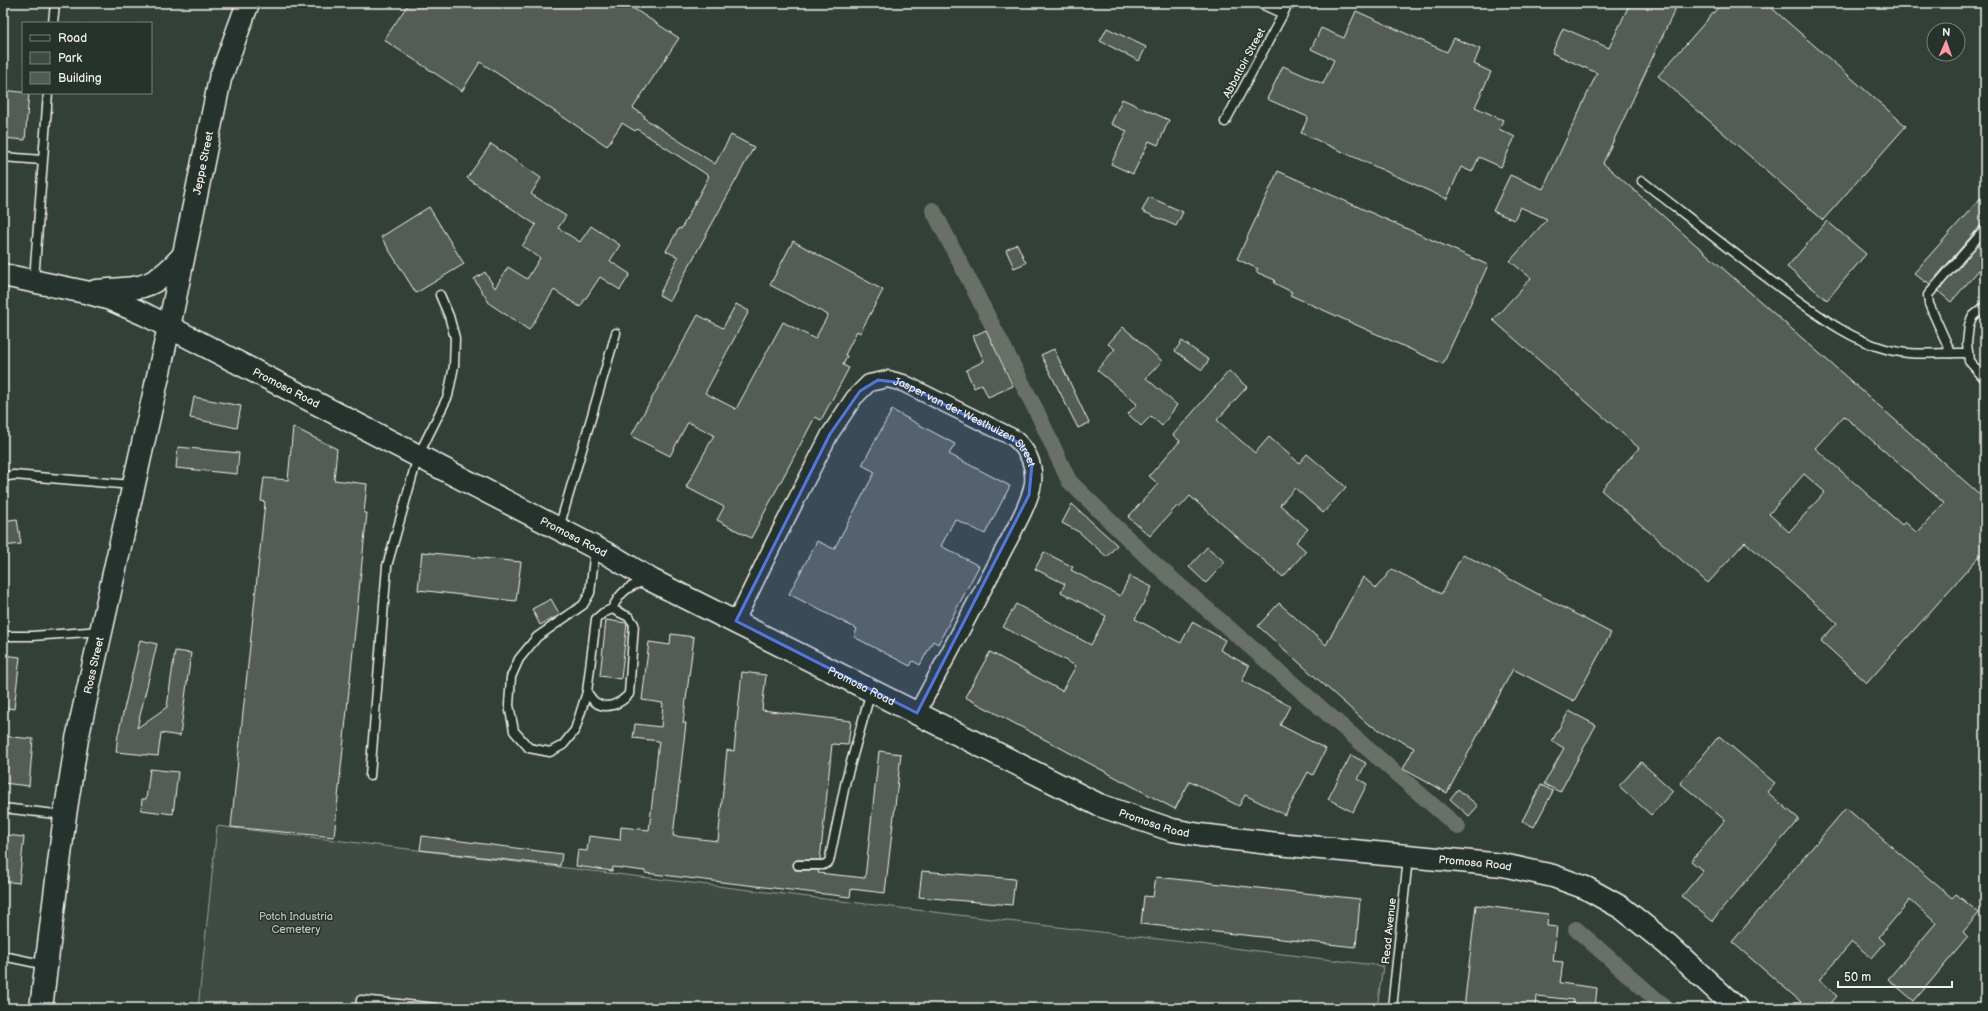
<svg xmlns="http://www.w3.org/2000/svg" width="1988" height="1011" font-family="'Balsamiq Sans',sans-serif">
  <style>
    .built { fill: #333f39; fill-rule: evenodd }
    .green { fill: #414b45; stroke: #9a9e96 }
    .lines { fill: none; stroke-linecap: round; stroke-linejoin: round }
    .canal { stroke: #676f68; stroke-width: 16 }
    .building { fill: #525c55; stroke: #f4f1e8; fill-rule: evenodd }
    .lane-casing { stroke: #f4f1e8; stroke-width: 11 }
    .street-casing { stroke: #f4f1e8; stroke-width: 19 }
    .secondary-casing { stroke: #f4f1e8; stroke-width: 25 }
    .lane { stroke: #26332d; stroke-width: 8 }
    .street { stroke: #26332d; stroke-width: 16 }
    .secondary { stroke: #26332d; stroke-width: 22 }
    .marked { fill: #5377dc; fill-opacity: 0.2; stroke: #5377dc; stroke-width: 3; stroke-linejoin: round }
    .labels { text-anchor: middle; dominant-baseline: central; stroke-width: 3; stroke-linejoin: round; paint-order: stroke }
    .street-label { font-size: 11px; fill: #f4f1e8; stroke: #26332d }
    .park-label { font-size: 11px; fill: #bebfb7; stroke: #26332d }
  </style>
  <rect width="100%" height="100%" fill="#26332d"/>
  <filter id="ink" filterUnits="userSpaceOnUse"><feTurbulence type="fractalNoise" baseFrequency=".025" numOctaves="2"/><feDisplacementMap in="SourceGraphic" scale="8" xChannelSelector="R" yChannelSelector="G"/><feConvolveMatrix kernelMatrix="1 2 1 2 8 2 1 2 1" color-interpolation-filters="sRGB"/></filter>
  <g filter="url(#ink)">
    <path class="built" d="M3,3H1985V1008H3ZM23,23H151V93H23ZM1934,30H1958V54H1934Z"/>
    <polygon class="green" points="217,826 1383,966 1377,1008 198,1008"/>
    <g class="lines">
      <g class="canal">
        <polyline points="933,210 1038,414 1069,481 1148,558 1458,827"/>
        <polyline points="1576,929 1666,1008"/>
      </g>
    </g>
    <g class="building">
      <polygon points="409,3 625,3 679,38 633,108 645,116 644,118 715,164 731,135 754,147 670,301 659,295 678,257 666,251 679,228 681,229 709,176 637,129 635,131 622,123 607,146 480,62 462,91 384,40"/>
      <path d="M1630,3H1678L1603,163L1985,499V550L1867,683L1821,641L1837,623L1745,542L1708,583L1601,490L1639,448L1493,320L1531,278L1510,261L1547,219L1520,207L1514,220L1493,211L1510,175L1543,189L1597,73L1552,53L1563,28L1609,48ZM1844,416L1944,503L1917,533L1905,522L1902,525L1815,448ZM1804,474L1825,492L1789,532L1769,514Z"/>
      <polygon points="1722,3 1766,3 1906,126 1823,220 1658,76"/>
      <polygon points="1356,11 1447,52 1454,38 1480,49 1474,64 1491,72 1475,107 1503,120 1499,129 1515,137 1501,167 1479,157 1472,172 1461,167 1447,199 1301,133 1308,117 1267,99 1283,66 1323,84 1334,60 1311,49 1321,28 1344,38"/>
      <polygon points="1107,28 1146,47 1139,61 1100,41"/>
      <polygon points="3,90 29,93 25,140 3,138"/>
      <polygon points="1122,99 1169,120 1158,145 1149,141 1133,174 1111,164 1127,131 1111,124"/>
      <polygon points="491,144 541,178 531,194 566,216 558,228 580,242 591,226 620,245 610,261 630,274 620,290 600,277 580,307 554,290 529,330 490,304 474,279 485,272 495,288 508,267 527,279 540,258 522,246 536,225 467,178"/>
      <polygon points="1278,171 1488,265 1443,364 1290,295 1292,292 1274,283 1275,280 1256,272 1258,269 1237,259"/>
      <polygon points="1985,193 1985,224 1981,225 1930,284 1926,281 1925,282 1914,273"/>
      <polygon points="1149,197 1183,212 1176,226 1142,211"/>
      <polygon points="429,207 464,264 416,293 381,237"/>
      <polygon points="1827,221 1866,254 1827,300 1787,267"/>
      <polygon points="1985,237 1985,263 1951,302 1938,291"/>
      <polygon points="793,241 883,290 860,333 857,331 845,355 847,356 843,365 849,368 821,420 815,417 751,538 717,520 724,507 686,487 714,435 688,422 670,456 631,436 698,315 723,328 736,304 749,311 705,393 736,409 783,322 815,339 828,315 770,285"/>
      <polygon points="1017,244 1026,263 1014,268 1006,250"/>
      <polygon points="1123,327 1162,361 1146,378 1177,405 1162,426 1151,416 1141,426 1128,414 1137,404 1097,370 1115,349 1108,344"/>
      <polygon points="986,330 1013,386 988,397 982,384 974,388 966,370 984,361 973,336"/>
      <polygon points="1182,341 1209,360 1202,370 1175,351"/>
      <polygon points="1054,349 1089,423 1078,428 1041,355"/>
      <polygon points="1229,371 1247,387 1217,420 1255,453 1269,437 1299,463 1307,454 1346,487 1323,513 1295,488 1280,505 1308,529 1296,542 1306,551 1283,577 1190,496 1179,508 1177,506 1150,536 1128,517 1158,484 1149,476 1180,441 1173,435"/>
      <polygon points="194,397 241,406 237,428 190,418"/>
      <polygon points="892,410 955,444 949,454 1010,486 985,534 955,519 941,546 979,566 938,644 933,641 920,665 913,661 910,666 854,637 857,629 789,594 817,541 834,549 875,472 862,465"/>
      <polygon points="293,427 337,449 334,480 367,484 364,513 367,513 334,837 231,827 265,502 261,501 264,478 288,480"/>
      <polygon points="178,447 239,453 237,474 176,468"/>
      <polygon points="1072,504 1117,545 1107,557 1079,532 1062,523"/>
      <polygon points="17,519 21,544 3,546 3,521"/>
      <polygon points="1207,547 1225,562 1206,583 1189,567"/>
      <polygon points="422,552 521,562 516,601 418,590"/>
      <polygon points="1044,552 1073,567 1071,570 1120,596 1130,576 1152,587 1135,619 1181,643 1192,622 1225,640 1220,650 1249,666 1242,681 1290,706 1280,725 1326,749 1313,775 1308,772 1285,815 1245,795 1239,806 1190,781 1175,809 965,697 990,652 1062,691 1076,666 1003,627 1016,604 1091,645 1106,616 1061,592 1065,584 1035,569"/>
      <polygon points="1463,554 1611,633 1574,701 1513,669 1447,793 1403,769 1414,748 1368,724 1258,626 1279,603 1326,645 1363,577 1376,588 1392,569 1441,594"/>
      <polygon points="551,599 560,615 540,625 532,609"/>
      <polygon points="606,620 627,623 621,679 600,676"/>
      <polygon points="671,634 694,637 683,723 686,723 673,836 718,841 727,750 734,751 742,672 766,675 762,710 851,721 848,745 832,744 820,860 796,860 793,865 795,870 819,870 818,873 865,878 879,751 901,754 885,893 851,889 850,897 645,873 645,871 613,867 612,871 576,866 578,850 587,851 589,836 620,840 621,827 649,830 659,741 633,738 635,724 661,727 663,703 642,700 649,642 670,645"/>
      <polygon points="140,640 157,644 137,728 167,707 175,651 191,653 180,736 161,733 158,756 116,752 118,735"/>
      <polygon points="3,655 20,657 14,709 3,707"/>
      <polygon points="1569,711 1596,725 1560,792 1544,784 1564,748 1552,741"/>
      <polygon points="3,736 33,739 29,786 3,783"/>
      <polygon points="1719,736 1775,783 1767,792 1799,819 1712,921 1682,896 1703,871 1691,861 1725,820 1680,783"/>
      <polygon points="1351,755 1366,763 1358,779 1367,784 1353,812 1328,799"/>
      <polygon points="1641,762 1673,791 1651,815 1619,786"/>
      <polygon points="150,769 178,772 173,814 141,810 142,799 146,799"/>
      <polygon points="1541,785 1553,791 1534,827 1522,821"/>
      <polygon points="1458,789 1478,806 1469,816 1450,799"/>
      <polygon points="1846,808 1952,898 1956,894 1979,913 1963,932 1968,937 1914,1001 1888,979 1936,923 1910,900 1879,937 1885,943 1872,958 1852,942 1819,980 1837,996 1827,1008 1808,1008 1732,942"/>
      <polygon points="7,835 24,837 19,883 3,881"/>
      <polygon points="422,836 562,854 560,866 420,850"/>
      <polygon points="922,871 1015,879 1012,905 919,897"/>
      <polygon points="1156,877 1360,899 1356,947 1141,924 1144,896 1153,897"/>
      <polygon points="1476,905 1548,914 1547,926 1557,927 1553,961 1563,962 1560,983 1597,988 1595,1008 1573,1008 1574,1000 1537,996 1536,1008 1464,1008"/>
    </g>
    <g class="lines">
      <g class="lane-casing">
        <g id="lane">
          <polyline points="1259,3 1283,14 1288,3"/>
          <polyline points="53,23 55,3"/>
          <polyline points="1225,122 1283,14"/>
          <polyline points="3,157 42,160"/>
          <path d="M1642,181C1691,219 1739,258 1789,294C1818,315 1851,340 1886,349C1913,357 1941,352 1968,353"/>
          <polyline points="34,280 48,93"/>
          <polyline points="1985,306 1972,317 1969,325 1967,343 1969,361 1985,379"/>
          <polyline points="1951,353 1929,304 1928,295 1985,229"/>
          <polyline points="3,477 14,475 132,485"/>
          <polyline points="559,528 616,333"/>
          <path d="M595,549L590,593L583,605L537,637L519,659L511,677L509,705L514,731L529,748L550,752L563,745L575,730L587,692L596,619L603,613L612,609C620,592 628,586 646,581"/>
          <polyline points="3,636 32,636 101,631"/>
          <path d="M587,692C589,695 592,700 595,702C607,711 621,703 629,694L634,624L629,617L612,609"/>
          <polyline points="370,776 387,566 418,456 448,396 454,366 455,338 449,316 440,295"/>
          <polyline points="3,808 64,815"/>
          <polyline points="798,865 823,865 829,862 846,780 871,691"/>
          <polyline points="3,956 46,965"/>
          <polyline points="360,1008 361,1000 436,1008"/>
          <polyline points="1392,1008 1408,858"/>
        </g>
      </g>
      <g class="street-casing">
        <g id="street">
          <path id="s1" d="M736,621L773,545L830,434L854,398L869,383L888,379L903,383L1014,438C1028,450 1035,464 1033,483C1030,505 1007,542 997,563C970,613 944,663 917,713"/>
        </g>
      </g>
      <g class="secondary-casing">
        <g id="secondary">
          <path id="s2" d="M3,275L85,292L110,299L146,315L615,558L651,580L1099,805L1172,830L1200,835L1278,844L1503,865L1553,876L1586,888L1622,908L1667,944L1736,1008"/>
          <path d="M96,291C142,287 150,292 183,256"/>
          <path id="s3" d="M41,1008L65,815L77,739L169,327L220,79L248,3"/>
        </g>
      </g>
      <use href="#lane" class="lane"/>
      <use href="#street" class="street"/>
      <use href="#secondary" class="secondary"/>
    </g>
  </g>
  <path class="marked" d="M878,380L903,383L1021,444L1032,464L1029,495L917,713L736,621L830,434L860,391Z"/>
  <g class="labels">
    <g class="street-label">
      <text transform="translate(1244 63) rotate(-62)">Abbattoir Street</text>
      <text stroke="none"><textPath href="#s3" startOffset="861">Jeppe Street</textPath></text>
      <text stroke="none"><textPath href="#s2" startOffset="307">Promosa Road</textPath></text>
      <text stroke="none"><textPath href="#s1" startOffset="383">Jasper van der Westhuizen Street</textPath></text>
      <text stroke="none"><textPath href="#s2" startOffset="631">Promosa Road</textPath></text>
      <text stroke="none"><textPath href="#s3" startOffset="347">Ross Street</textPath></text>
      <text stroke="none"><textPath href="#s2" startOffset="955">Promosa Road</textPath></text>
      <text stroke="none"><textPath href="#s2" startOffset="1279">Promosa Road</textPath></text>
      <text stroke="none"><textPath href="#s2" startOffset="1603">Promosa Road</textPath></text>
      <text transform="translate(1389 931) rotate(-84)">Read Avenue</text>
    </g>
    <g class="park-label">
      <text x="296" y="916">Potch Industria<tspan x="296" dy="13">Cemetery</tspan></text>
    </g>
  </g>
  <rect width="1988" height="1011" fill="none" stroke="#26332d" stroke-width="16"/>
  <rect x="8" y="8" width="1972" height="995" fill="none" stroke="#f4f1e8" stroke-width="1.5" filter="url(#ink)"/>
  <rect x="22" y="22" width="130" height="72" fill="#26332d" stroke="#787f78"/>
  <rect x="30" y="35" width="20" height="6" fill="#26332d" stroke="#787f78"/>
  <text x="58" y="42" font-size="12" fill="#f4f1e8">Road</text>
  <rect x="30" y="52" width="20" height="12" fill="#414b45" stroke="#787f78"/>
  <text x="58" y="62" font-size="12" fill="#f4f1e8">Park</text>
  <rect x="30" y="72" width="20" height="12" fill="#525c55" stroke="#787f78"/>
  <text x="58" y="82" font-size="12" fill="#f4f1e8">Building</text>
  <g transform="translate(1946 42) rotate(2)"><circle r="19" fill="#26332d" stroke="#787f78"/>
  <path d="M0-3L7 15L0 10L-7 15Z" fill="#ff9aa2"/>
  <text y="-6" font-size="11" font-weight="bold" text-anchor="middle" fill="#f4f1e8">N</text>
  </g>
  <path d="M1838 981v6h114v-6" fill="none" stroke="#f4f1e8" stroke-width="2"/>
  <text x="1844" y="981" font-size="12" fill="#f4f1e8" stroke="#26332d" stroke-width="3" paint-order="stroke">50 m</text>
</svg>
